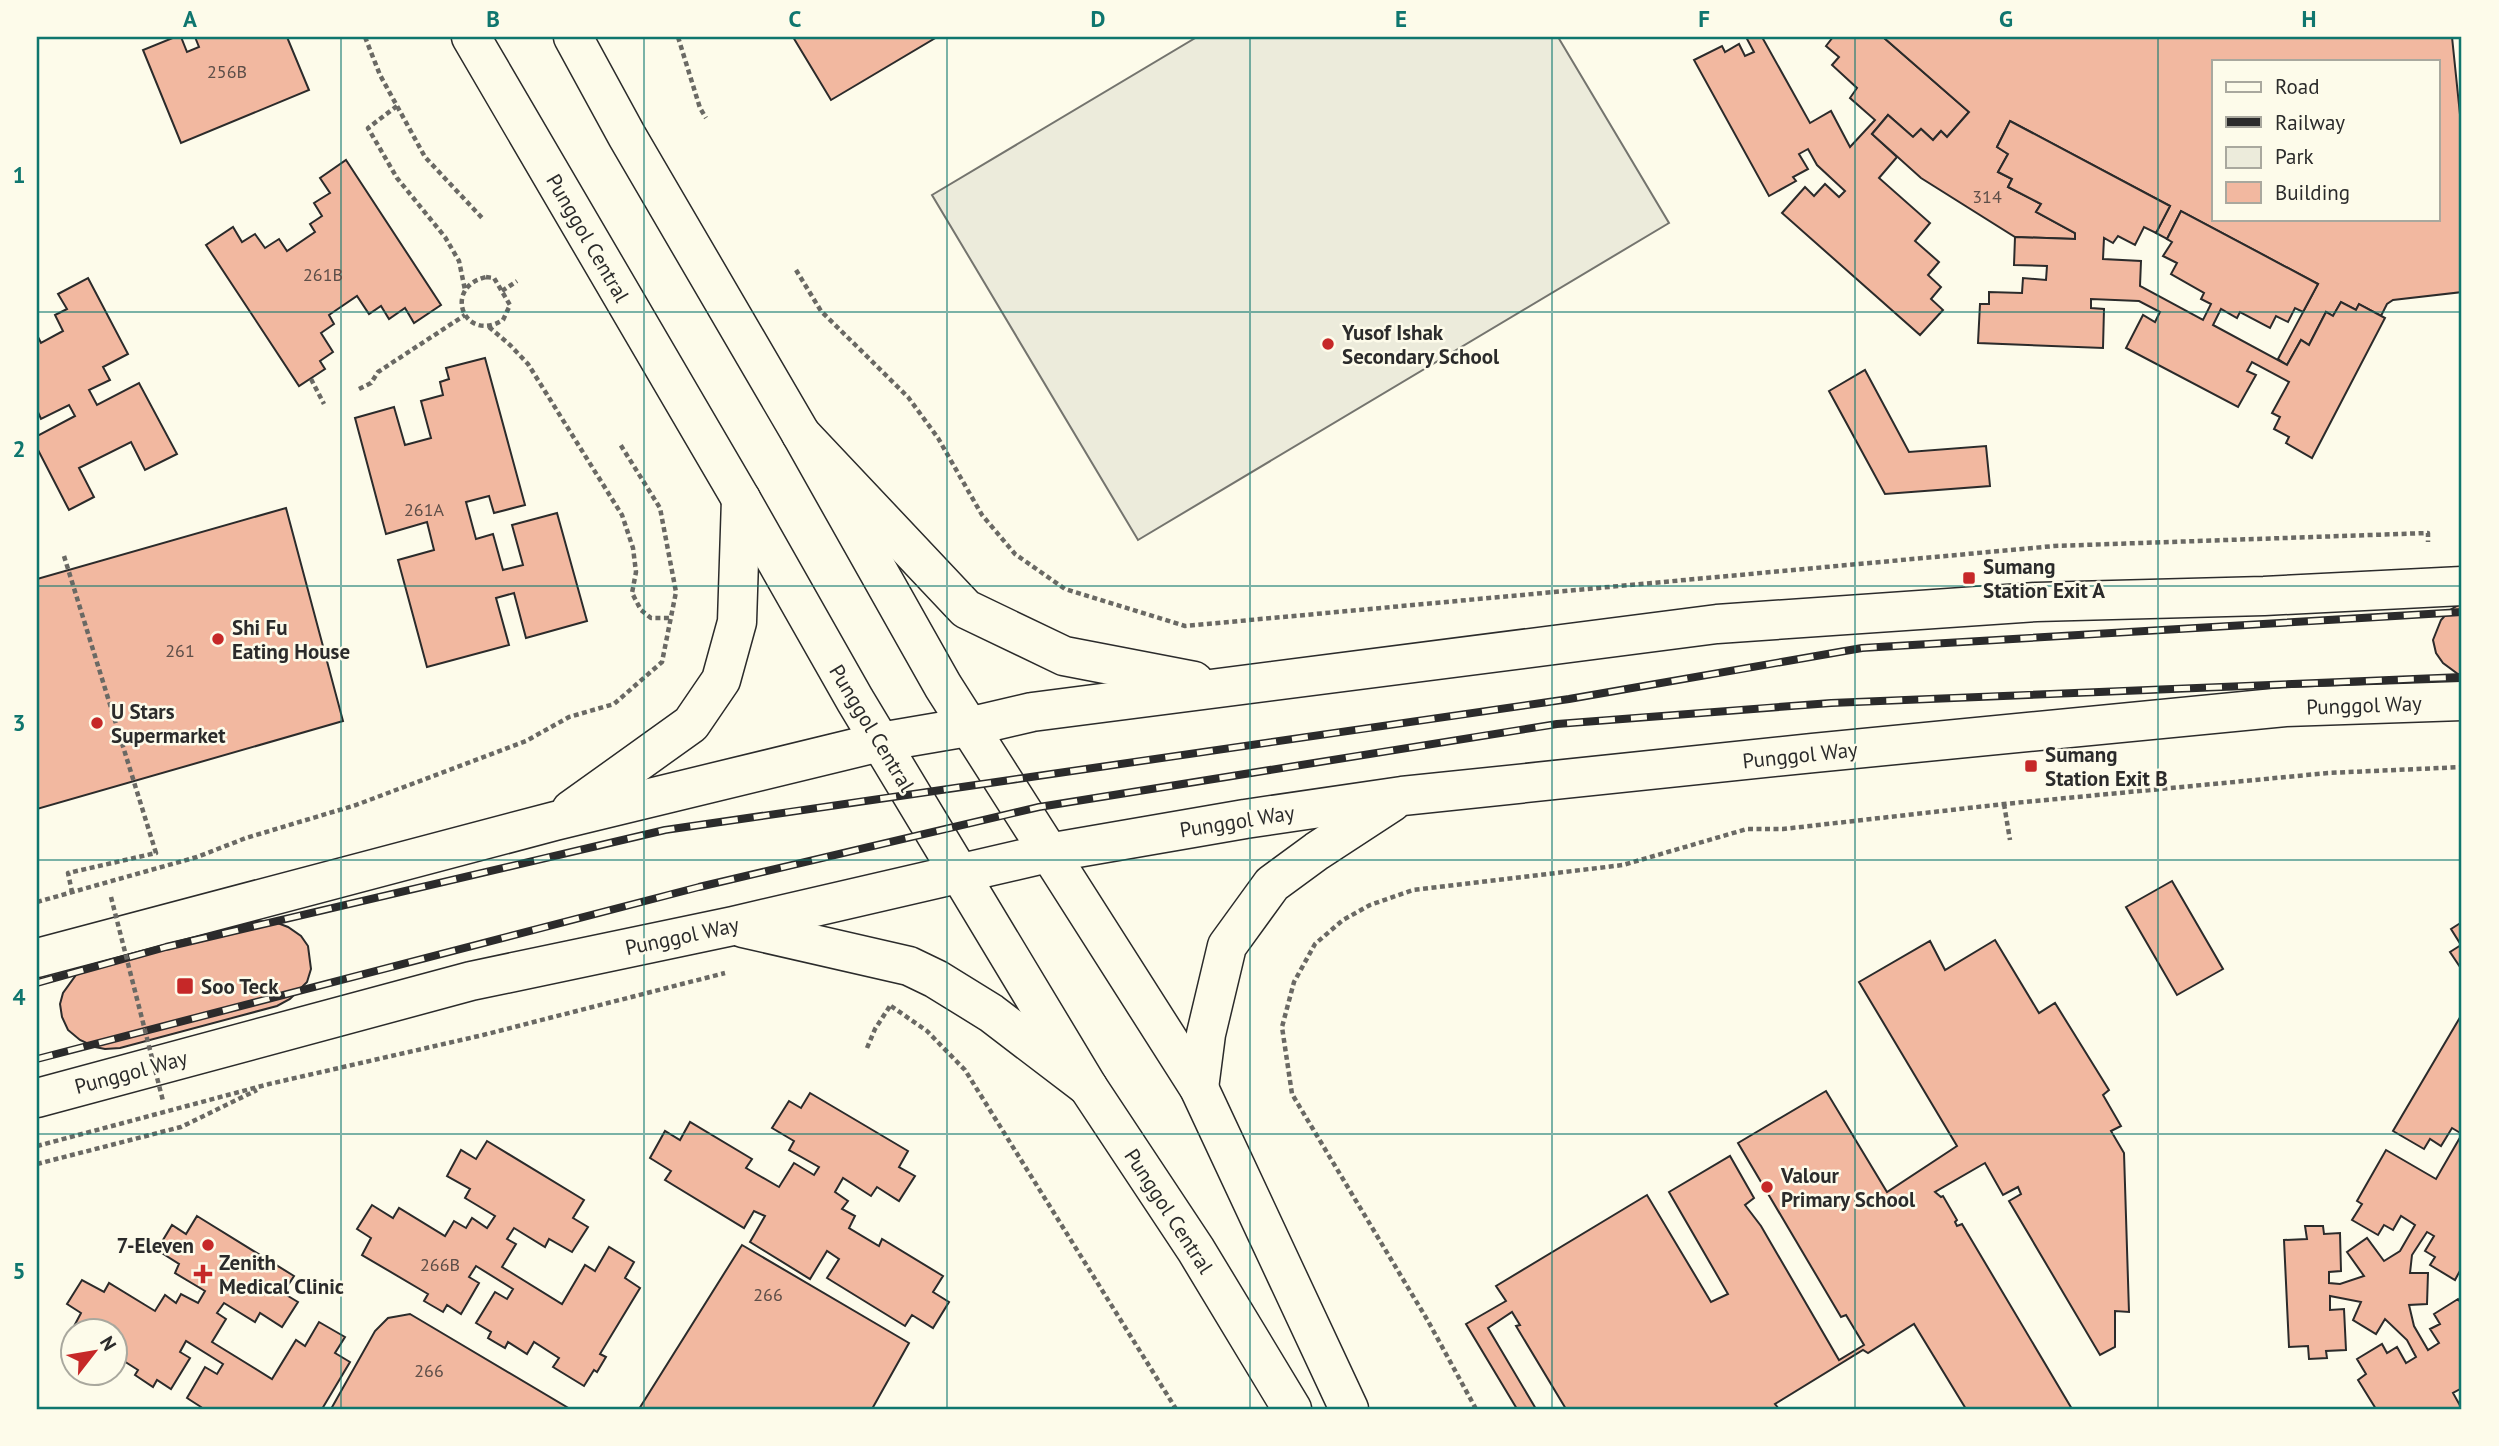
<svg xmlns="http://www.w3.org/2000/svg" width="2499" height="1446" font-family="'PT Sans',sans-serif">
  <style>
    .green { fill: #ecebdb; stroke: #74746e; stroke-width: 2 }
    .building { fill: #f2b8a0; stroke: #2b2b2b; stroke-width: 2; fill-rule: evenodd }
    .lines { fill: none; stroke-linecap: round; stroke-linejoin: round }
    .secondary-casing { stroke: #2b2b2b; stroke-width: 41 }
    .primary-casing { stroke: #2b2b2b; stroke-width: 41 }
    .path { stroke: #6a6964; stroke-width: 4.5; stroke-dasharray: 5 3.5; stroke-linecap: butt }
    .secondary { stroke: #fdfbea; stroke-width: 38 }
    .primary { stroke: #fdfbea; stroke-width: 38 }
    .rail-casing { stroke: #2b2b2b; stroke-width: 8 }
    .rail { stroke: #fdfbea; stroke-width: 5; stroke-dasharray: 16; stroke-linecap: butt }
    .path-bridge { stroke: #6a6964; stroke-width: 4.5; stroke-dasharray: 5 3.5; stroke-linecap: butt }
    .grid { fill: none; stroke: #0f766e; stroke-width: 2; stroke-opacity: 0.55 }
    .poi-dot { fill: #c62828; stroke: #fdfbea; stroke-width: 2.5 }
    .labels { text-anchor: middle; dominant-baseline: central; stroke-width: 5; stroke-linejoin: round; paint-order: stroke }
    .number-label { font-size: 18px; fill: #5d4e48 }
    .street-label { font-size: 21px; fill: #2b2b2b; stroke: #fdfbea }
    .poi-label { font-size: 21px; font-weight: bold; fill: #2b2b2b; stroke: #fdfbea; text-anchor: start }
    .neatline { fill: none; stroke: #0f766e; stroke-width: 2.5 }
    .grid-label { font-size: 23px; text-anchor: middle; font-weight: bold; fill: #0f766e }
  </style>
  <rect width="100%" height="100%" fill="#fdfbea"/>
  <polygon class="green" points="1197,37 1558,37 1669,223 1138,540 932,195"/>
  <g class="building">
    <polygon points="175,37 181,37 187,52 199,47 195,37 287,37 309,90 181,143 143,50"/>
    <polygon points="793,37 937,37 831,100"/>
    <polygon points="1746,37 1762,37 1810,123 1831,111 1850,147 1875,120 1850,98 1857,88 1832,65 1839,57 1826,46 1833,37 1883,37 1969,112 1947,137 1941,131 1933,140 1921,129 1913,137 1888,115 1872,134 1897,157 1879,178 1930,223 1915,241 1939,262 1928,275 1941,287 1931,299 1943,310 1920,335 1782,213 1805,187 1814,196 1825,184 1839,197 1845,191 1817,165 1808,149 1799,154 1808,169 1793,177 1796,181 1769,196 1694,60 1722,46 1725,52 1739,44 1745,56 1754,52"/>
    <path d="M1883,37H2452L2462,134V292L2393,300L2387,304L2381,316L2359,304L2356,310L2341,302L2333,316L2326,312L2309,345L2301,340L2287,365L2278,359L2318,284L2181,211L2167,239L2156,233L2170,206L2010,121L1997,147L2008,154L1998,172L2012,179L2008,187L2041,204L2036,212L2075,233V239L2015,237L1921,178L1872,134L1888,115L1913,137L1921,129L1933,140L1941,131L1947,137L1969,112ZM2214,61H2438V219H2214Z"/>
    <polygon points="2010,121 2170,206 2156,233 2144,227 2135,245 2118,236 2113,243 2104,238 2103,259 2141,261 2140,286 2203,320 2211,304 2201,299 2204,293 2171,274 2177,263 2163,256 2172,242 2167,239 2181,211 2318,284 2303,312 2295,308 2288,322 2276,316 2270,328 2240,312 2237,318 2221,309 2213,325 2287,365 2301,340 2309,345 2326,312 2333,316 2341,302 2356,310 2359,304 2385,318 2312,458 2286,443 2289,437 2274,429 2280,417 2272,413 2289,382 2252,362 2247,371 2256,375 2238,407 2126,348 2143,315 2155,322 2160,312 2139,301 2091,299 2091,308 2104,309 2103,348 1978,343 1980,304 1989,304 1989,292 2022,293 2023,278 2046,280 2047,266 2014,265 2015,237 2075,239 2075,233 2036,212 2041,204 2008,187 2012,179 1998,172 2008,154 1997,147"/>
    <polygon points="346,160 441,305 414,323 405,308 389,319 381,306 369,314 357,296 329,315 334,324 321,333 333,352 320,361 325,369 299,386 206,245 233,227 242,242 255,234 265,248 279,239 287,251 315,232 310,224 322,216 314,203 330,193 320,178"/>
    <polygon points="88,278 128,354 103,367 110,380 89,390 97,405 139,383 177,454 145,470 131,442 79,468 94,497 69,510 37,448 37,436 75,416 69,405 41,419 37,410 37,335 41,343 63,331 55,315 67,309 58,294"/>
    <polygon points="485,358 525,505 494,513 489,496 466,502 476,539 493,534 503,570 523,565 512,525 557,513 587,621 526,638 514,593 496,598 509,645 427,667 398,560 434,550 427,522 386,534 355,418 394,407 405,445 431,438 421,401 443,395 440,382 449,379 446,368"/>
    <polygon points="1865,370 1909,452 1986,446 1990,486 1885,494 1829,391"/>
    <polygon points="286,508 343,721 37,809 37,579"/>
    <polygon points="2462,603 2462,677 2443,663 2436,653 2433,640 2441,620 2450,610"/>
    <polygon points="2172,881 2223,969 2177,995 2126,907"/>
    <polygon points="257,921 275,922 288,927 301,936 308,946 311,969 307,982 290,999 277,1006 120,1048 105,1049 95,1047 80,1040 68,1030 62,1017 60,1004 63,993 76,975 94,963"/>
    <polygon points="2462,922 2462,966 2460,967 2450,952 2461,945 2451,929"/>
    <polygon points="1995,940 2039,1013 2055,1003 2109,1090 2103,1095 2121,1126 2111,1131 2124,1153 2129,1312 2115,1311 2115,1347 2100,1355 2009,1201 2021,1194 2018,1187 2003,1195 1985,1163 1935,1192 1941,1197 1943,1196 1957,1220 1955,1222 1957,1226 1962,1224 2072,1409 1966,1409 1914,1324 1868,1353 1863,1350 1775,1404 1779,1409 1566,1409 1516,1326 1520,1325 1512,1312 1488,1328 1536,1409 1517,1409 1466,1324 1506,1301 1496,1286 1647,1195 1711,1302 1728,1294 1669,1192 1730,1156 1754,1198 1745,1205 1761,1226 1839,1360 1864,1345 1846,1315 1841,1317 1738,1143 1826,1091 1887,1192 1957,1146 1859,982 1930,941 1945,970"/>
    <polygon points="2462,1014 2462,1267 2455,1280 2430,1265 2435,1257 2425,1251 2434,1236 2427,1232 2412,1255 2410,1273 2428,1273 2427,1304 2409,1305 2414,1326 2428,1350 2439,1343 2430,1329 2440,1324 2434,1314 2458,1299 2462,1305 2462,1388 2453,1393 2462,1409 2376,1409 2358,1380 2366,1374 2357,1359 2382,1344 2387,1353 2397,1347 2406,1363 2416,1357 2407,1340 2385,1319 2376,1334 2353,1320 2361,1302 2330,1296 2330,1310 2344,1309 2346,1350 2326,1351 2327,1358 2309,1359 2308,1346 2289,1347 2284,1240 2307,1239 2305,1226 2323,1226 2324,1234 2340,1233 2341,1271 2329,1272 2329,1283 2340,1284 2364,1276 2347,1252 2367,1238 2384,1261 2400,1251 2415,1225 2401,1216 2393,1230 2384,1225 2378,1235 2352,1220 2362,1204 2357,1201 2386,1150 2436,1179 2462,1134 2452,1128 2441,1146 2430,1139 2424,1149 2393,1131"/>
    <polygon points="810,1093 908,1151 899,1167 915,1176 899,1201 877,1187 871,1196 843,1178 835,1192 848,1201 842,1209 855,1216 849,1228 879,1246 882,1239 943,1276 933,1292 949,1302 933,1328 912,1315 905,1326 827,1278 839,1259 827,1251 810,1279 750,1242 765,1216 754,1211 744,1228 665,1180 671,1171 650,1158 665,1131 680,1140 690,1122 752,1159 746,1168 779,1187 794,1163 814,1175 819,1167 789,1150 794,1141 772,1128 789,1101 801,1108"/>
    <polygon points="487,1141 584,1200 573,1218 588,1227 572,1252 549,1239 545,1247 514,1228 507,1239 516,1244 502,1267 562,1304 585,1265 595,1271 609,1247 634,1262 625,1278 640,1288 600,1354 606,1357 597,1372 594,1370 584,1386 553,1367 559,1358 534,1342 527,1354 508,1342 505,1348 488,1338 491,1332 476,1323 495,1292 507,1299 513,1289 476,1266 469,1277 479,1283 461,1314 447,1305 443,1312 424,1301 428,1294 362,1255 371,1238 357,1229 372,1205 393,1218 399,1208 445,1236 454,1221 466,1228 472,1218 487,1228 495,1216 465,1198 470,1189 447,1176 461,1150 476,1159"/>
    <polygon points="197,1216 294,1276 283,1293 298,1302 282,1327 260,1313 255,1322 224,1303 217,1313 226,1319 212,1342 272,1379 296,1340 305,1346 319,1322 345,1337 335,1353 350,1362 322,1409 200,1409 201,1407 187,1398 205,1367 217,1374 223,1364 186,1341 180,1352 190,1358 171,1389 157,1380 153,1387 135,1375 138,1370 116,1356 116,1330 72,1330 81,1313 67,1304 82,1280 104,1292 109,1283 155,1311 165,1295 176,1303 181,1294 198,1303 205,1291 175,1273 179,1264 157,1250 172,1225 186,1234"/>
    <polygon points="742,1245 909,1343 872,1409 639,1409"/>
    <polygon points="410,1314 570,1409 331,1409 375,1331 388,1318"/>
  </g>
  <g class="lines">
    <g class="secondary-casing">
      <g id="secondary">
        <polyline points="471,37 741,499 855,700 1088,1087 1196,1250 1292,1409"/>
        <polyline points="573,37 627,136 801,434 943,686 1199,1088 1349,1409"/>
      </g>
    </g>
    <g class="primary-casing">
      <g id="primary">
        <polyline points="801,434 966,609 1064,656 1194,681"/>
        <polyline points="571,810 691,724 721,680 737,622 741,499"/>
        <polyline points="743,928 909,966 936,979 991,1013 1088,1087"/>
        <polyline points="37,958 555,821 880,742 968,727 1032,712 1717,624 2036,602 2264,596 2462,586"/>
        <polyline points="1199,1088 1206,1034 1227,946 1272,884 1317,851 1392,802"/>
        <polyline points="37,1098 471,981 733,926 1048,853 1245,819 1402,796 1813,753 2285,707 2462,701"/>
      </g>
    </g>
    <g class="path">
      <polyline points="365,37 380,75 425,157 484,220"/>
      <polyline points="678,37 700,108 706,118"/>
      <polyline points="397,106 368,128 397,178 445,237 459,261 465,290"/>
      <polyline points="796,270 821,311 908,397 938,438 982,515 1015,554 1065,589 1185,626 2054,546 2428,533 2428,542"/>
      <path d="M486,277L494,278L510,305L503,320C464,344 442,287 486,277Z"/>
      <polyline points="502,291 517,281"/>
      <polyline points="489,327 510,345 528,364 622,515 633,548 636,572 632,593 641,610 651,618 671,618"/>
      <polyline points="311,379 324,404"/>
      <polyline points="359,389 371,383 378,372 465,315"/>
      <polyline points="64,556 156,853 68,873 72,892"/>
      <polyline points="2004,804 2010,840"/>
      <polyline points="37,902 197,857 246,838 356,805 526,741 569,717 614,704 662,662 676,592 660,508 620,444"/>
      <polyline points="891,1006 927,1031 965,1070 1176,1409"/>
      <polyline points="867,1048 875,1029 890,1006"/>
      <polyline points="37,1146 269,1084 483,1035 725,973"/>
      <polyline points="37,1164 181,1127 257,1090"/>
      <polyline points="1476,1409 1428,1321 1292,1094 1282,1027 1294,982 1315,944 1343,920 1370,905 1413,890 1623,865 1747,829 1783,829 2004,804 2328,773 2462,767"/>
    </g>
    <use href="#secondary" class="secondary"/>
    <use href="#primary" class="primary"/>
    <g class="rail-casing">
      <g id="rail">
        <polyline points="37,983 166,947 665,830 1569,699 1862,648 2462,612"/>
        <polyline points="37,1059 699,887 1039,807 1557,724 1831,703 2462,677"/>
      </g>
    </g>
    <use href="#rail" class="rail"/>
    <polyline class="path-bridge" points="111,897 163,1101"/>
  </g>
  <path class="grid" d="M341,37V1409M644,37V1409M947,37V1409M1250,37V1409M1552,37V1409M1855,37V1409M2158,37V1409M37,312H2462M37,586H2462M37,860H2462M37,1134H2462"/>
  <g class="poi-dot">
    <circle cx="1328" cy="344" r="7"/>
    <rect x="1962" y="571" width="14" height="14" rx="3.5"/>
    <circle cx="218" cy="639" r="7"/>
    <circle cx="97" cy="723" r="7"/>
    <rect x="2024" y="759" width="14" height="14" rx="3.5"/>
    <rect x="176" y="977" width="18" height="18" rx="3.5"/>
    <circle cx="1767" cy="1187" r="7"/>
    <circle cx="208" cy="1245" r="7"/>
    <path d="M199.5 1263.5h7v7h7v7h-7v7h-7v-7h-7v-7h7z"/>
  </g>
  <g class="labels">
    <g class="number-label">
      <text x="227" y="71">256B</text>
      <text x="1987" y="196">314</text>
      <text x="323" y="274">261B</text>
      <text x="424" y="509">261A</text>
      <text x="180" y="650">261</text>
      <text x="440" y="1264">266B</text>
      <text x="768" y="1294">266</text>
      <text x="429" y="1370">266</text>
    </g>
    <g class="street-label">
      <text transform="translate(588 238) rotate(60)">Punggol Central</text>
      <text transform="translate(2364 705) rotate(-2)">Punggol Way</text>
      <text transform="translate(872 728) rotate(59)">Punggol Central</text>
      <text transform="translate(1800 755) rotate(-6)">Punggol Way</text>
      <text transform="translate(1237 821) rotate(-9)">Punggol Way</text>
      <text transform="translate(682 936) rotate(-12)">Punggol Way</text>
      <text transform="translate(131 1072) rotate(-15)">Punggol Way</text>
      <text transform="translate(1169 1211) rotate(57)">Punggol Central</text>
    </g>
    <g class="poi-label">
      <text x="1342" y="332">Yusof Ishak<tspan x="1342" dy="24">Secondary School</tspan></text>
      <text x="1983" y="566">Sumang<tspan x="1983" dy="24">Station Exit A</tspan></text>
      <text x="232" y="627">Shi Fu<tspan x="232" dy="24">Eating House</tspan></text>
      <text x="111" y="711">U Stars<tspan x="111" dy="24">Supermarket</tspan></text>
      <text x="2045" y="754">Sumang<tspan x="2045" dy="24">Station Exit B</tspan></text>
      <text x="201" y="986">Soo Teck</text>
      <text x="1781" y="1175">Valour<tspan x="1781" dy="24">Primary School</tspan></text>
      <text x="194" y="1245" text-anchor="end">7-Eleven</text>
      <text x="219" y="1262">Zenith<tspan x="219" dy="24">Medical Clinic</tspan></text>
    </g>
  </g>
  <rect width="2499" height="1446" fill="none" stroke="#fdfbea" stroke-width="77"/>
  <rect x="2212" y="60" width="228" height="161" fill="#fdfbea" stroke="#a9a89e" stroke-width="2"/>
  <rect x="2226" y="82" width="35" height="10" fill="#fdfbea" stroke="#a9a89e" stroke-width="2"/>
  <text x="2275" y="94" font-size="21" fill="#2b2b2b">Road</text>
  <rect x="2226" y="117" width="35" height="10" fill="#2b2b2b" stroke="#a9a89e" stroke-width="2"/>
  <text x="2275" y="130" font-size="21" fill="#2b2b2b">Railway</text>
  <rect x="2226" y="147" width="35" height="21" fill="#ecebdb" stroke="#a9a89e" stroke-width="2"/>
  <text x="2275" y="164" font-size="21" fill="#2b2b2b">Park</text>
  <rect x="2226" y="182" width="35" height="21" fill="#f2b8a0" stroke="#a9a89e" stroke-width="2"/>
  <text x="2275" y="200" font-size="21" fill="#2b2b2b">Building</text>
  <g transform="translate(94 1352) rotate(59)"><circle r="33" fill="#fdfbea" stroke="#a9a89e" stroke-width="2"/>
  <path d="M0-5L12 26L0 18L-12 26Z" fill="#c62828"/>
  <text y="-10" font-size="19" font-weight="bold" text-anchor="middle" fill="#2b2b2b">N</text>
  </g>
  <rect x="38" y="38" width="2422" height="1370" class="neatline"/>
  <g class="grid-label">
    <text x="190" y="27">A</text>
    <text x="493" y="27">B</text>
    <text x="795" y="27">C</text>
    <text x="1098" y="27">D</text>
    <text x="1401" y="27">E</text>
    <text x="1704" y="27">F</text>
    <text x="2006" y="27">G</text>
    <text x="2309" y="27">H</text>
    <text x="19" y="183">1</text>
    <text x="19" y="457">2</text>
    <text x="19" y="731">3</text>
    <text x="19" y="1005">4</text>
    <text x="19" y="1279">5</text>
  </g>
</svg>
